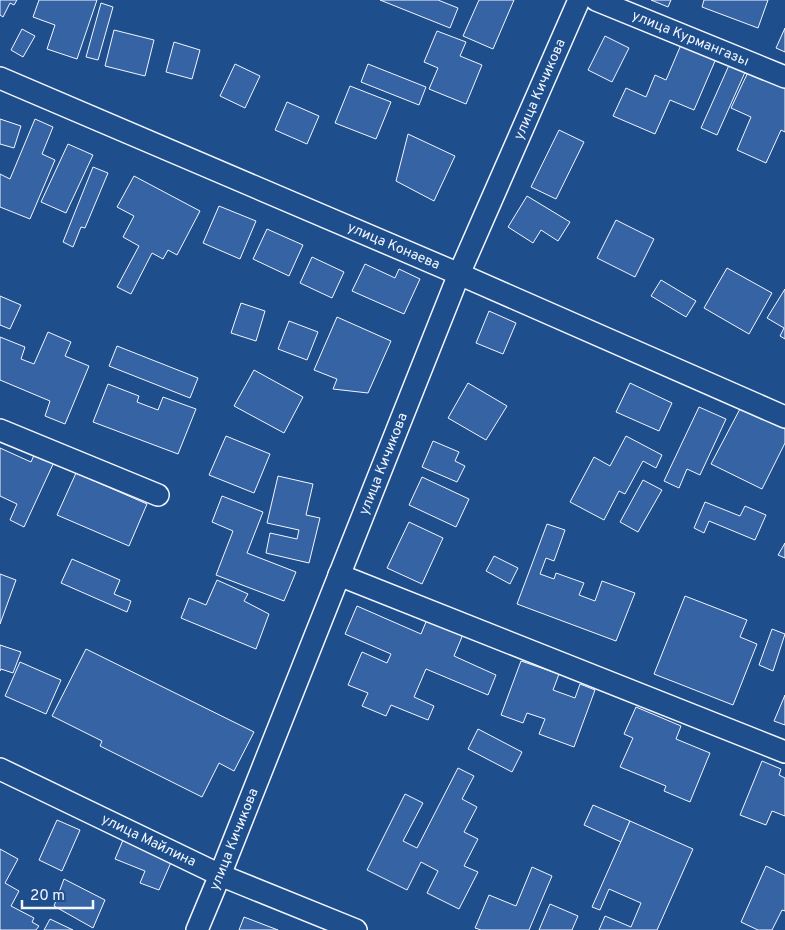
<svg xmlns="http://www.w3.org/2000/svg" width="785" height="930" font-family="Overpass,sans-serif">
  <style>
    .building { fill: #3563a3; stroke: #f2f6ff }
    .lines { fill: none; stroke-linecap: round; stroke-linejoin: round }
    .street-casing { stroke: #f2f6ff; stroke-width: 24 }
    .street { stroke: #1f4e8c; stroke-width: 21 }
    .labels { text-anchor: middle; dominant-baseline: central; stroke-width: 4; stroke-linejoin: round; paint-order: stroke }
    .street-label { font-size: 14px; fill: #f2f6ff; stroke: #1f4e8c }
  </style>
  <rect width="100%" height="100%" fill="#1f4e8c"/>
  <g class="building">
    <polygon points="0,0 17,0 14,5 10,3 3,17 0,15"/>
    <polygon points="39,0 97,0 77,59 47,49 55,25 33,17"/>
    <polygon points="380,0 438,0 458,8 450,28"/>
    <polygon points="479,0 514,0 493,49 463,36"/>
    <polygon points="651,0 671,0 668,7"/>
    <polygon points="704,0 768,0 758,28 702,7"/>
    <polygon points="101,3 113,7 98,60 86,57"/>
    <polygon points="785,28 785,52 776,48"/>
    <polygon points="22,29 35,36 23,57 11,50"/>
    <polygon points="114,30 154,40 145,76 105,66"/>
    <polygon points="437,31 466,42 460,56 482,65 466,104 429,89 438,68 424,62"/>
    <polygon points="605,36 629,48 612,82 588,70"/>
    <polygon points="683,40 718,54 694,110 670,100 655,134 613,116 626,88 646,97 655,75 666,80"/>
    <polygon points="174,42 200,50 192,79 166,72"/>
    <polygon points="730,63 746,70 717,135 701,128"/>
    <polygon points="235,64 260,76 245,108 220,96"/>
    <polygon points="368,64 426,87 419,105 361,82"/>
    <polygon points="750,68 785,84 785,132 781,130 766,163 737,150 751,117 731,108"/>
    <polygon points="350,86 391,102 376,139 335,123"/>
    <polygon points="287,102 319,116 307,144 275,130"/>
    <polygon points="0,119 21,126 14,148 0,144"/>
    <polygon points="35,119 53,127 42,154 55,160 30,219 0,207 0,174 10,179"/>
    <polygon points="559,130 584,142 556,199 531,187"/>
    <polygon points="408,134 455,156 434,201 396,181"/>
    <polygon points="68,144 93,155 66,213 41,202"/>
    <polygon points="93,167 108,173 85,228 81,227 73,247 63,242"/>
    <polygon points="134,176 200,211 177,255 168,250 163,259 152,253 131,294 117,287 139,246 123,237 134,216 117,207"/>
    <polygon points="527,196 570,222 558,241 541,230 533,243 508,227"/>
    <polygon points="219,206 256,221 240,259 203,243"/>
    <polygon points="616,220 654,239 635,277 597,258"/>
    <polygon points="267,229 303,245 289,276 253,259"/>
    <polygon points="312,257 344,272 332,298 300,283"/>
    <polygon points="365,264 395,278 399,269 420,279 404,314 352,291"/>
    <polygon points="727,268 772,293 749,334 704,308"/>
    <polygon points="661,280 696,301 686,317 651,296"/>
    <polygon points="785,289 785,339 780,336 784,328 767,318"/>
    <polygon points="0,296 21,305 10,329 0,325"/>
    <polygon points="241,303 265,311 256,341 231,333"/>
    <polygon points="489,311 516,323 503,354 476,343"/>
    <polygon points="337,317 391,341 368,393 333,389 337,379 314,370"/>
    <polygon points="289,321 318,332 307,360 278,349"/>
    <polygon points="48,332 71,342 65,356 89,366 65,424 45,416 50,401 0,380 0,337 25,347 21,359 34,364"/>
    <polygon points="117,346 198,378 190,398 109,366"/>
    <polygon points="254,370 303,397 284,433 234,406"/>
    <polygon points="468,383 507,406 486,440 448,418"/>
    <polygon points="630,383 672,403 659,431 616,412"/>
    <polygon points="108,384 139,396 137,402 158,410 163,397 196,409 178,454 93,422"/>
    <polygon points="699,407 726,419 700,475 687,469 679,488 664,481"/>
    <polygon points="741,407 785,429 785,443 762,489 711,464"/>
    <polygon points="226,436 270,454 254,493 209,475"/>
    <polygon points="626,436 662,455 656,468 643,461 625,494 619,491 604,520 570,502 594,457 610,466"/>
    <polygon points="433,441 459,452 455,461 465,466 457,482 422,467"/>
    <polygon points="0,448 31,462 35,453 54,462 24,527 10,520 17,504 0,496"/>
    <polygon points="76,473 147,504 129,546 57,515"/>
    <polygon points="278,476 313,484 306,515 320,518 309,563 266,553 270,533 297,539 299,530 267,523"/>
    <polygon points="422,477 469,499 456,527 409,505"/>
    <polygon points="643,480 662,490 638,532 620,522"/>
    <polygon points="222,496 263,512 247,553 296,572 284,601 216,575 233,531 212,522"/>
    <polygon points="705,502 740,516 745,506 766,515 755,540 709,521 704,533 694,528"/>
    <polygon points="409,522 443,538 422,584 387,568"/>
    <polygon points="547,524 565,530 554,561 546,558 540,574 554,579 556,573 584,583 579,595 595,601 602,581 635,593 616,641 517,604"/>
    <polygon points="785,543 785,558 778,555"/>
    <polygon points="494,556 518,568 510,584 486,571"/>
    <polygon points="72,559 120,580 114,594 131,601 127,612 61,583"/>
    <polygon points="0,574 16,580 0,624"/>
    <polygon points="217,580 248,594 244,601 269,614 256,649 181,618 189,598 206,605"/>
    <polygon points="685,596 747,620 740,637 757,644 733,705 654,674"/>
    <polygon points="357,606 421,634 428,617 464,632 454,656 496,675 488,695 426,669 414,697 434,706 428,720 391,705 386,716 362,706 368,693 348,685 362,652 387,663 391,654 345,634"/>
    <polygon points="772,629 785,634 773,671 759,665"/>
    <polygon points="0,645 21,652 13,673 1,669 0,671"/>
    <polygon points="86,649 254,732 234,771 219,763 202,797 100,746 102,741 52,716"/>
    <polygon points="521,661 559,674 553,690 575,698 580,684 595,690 574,747 539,734 545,719 527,713 523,723 501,715"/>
    <polygon points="20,662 61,680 46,714 5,696"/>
    <polygon points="785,695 785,725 774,721"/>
    <polygon points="636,707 681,726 676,739 710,753 690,802 664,791 666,786 620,767 633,738 624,734"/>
    <polygon points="478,729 522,752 512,772 468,749"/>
    <polygon points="762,761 781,769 779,775 785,778 785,816 772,811 766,825 740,815"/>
    <polygon points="458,768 474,776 462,799 477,807 464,832 478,839 464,866 478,872 459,909 427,893 438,871 421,862 407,890 367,870 405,794 423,803 403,841 417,848"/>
    <polygon points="593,805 630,821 621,842 584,825"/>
    <polygon points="57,820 80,830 62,871 39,860"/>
    <polygon points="630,821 693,849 657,930 599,930 605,916 631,927 641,903 609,889 600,910 592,907"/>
    <polygon points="123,840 172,860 159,890 140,883 145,871 115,859"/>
    <polygon points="0,849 18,859 5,883 19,891 11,906 34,918 32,922 39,926 36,930 0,930"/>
    <polygon points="766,866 785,875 785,911 782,910 772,930 758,930 741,922"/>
    <polygon points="532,867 552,876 529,930 481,930 475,928 489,895 516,906"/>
    <polygon points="64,879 105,900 93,928 54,906"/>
    <polygon points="550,904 578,916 572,930 539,930"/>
    <polygon points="244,917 278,930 239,930"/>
    <polygon points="50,919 73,930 44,930"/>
  </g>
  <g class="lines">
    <g class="street-casing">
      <g id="street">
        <path id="s1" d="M596,0L785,77"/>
        <path id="s2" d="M0,78L459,274L785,417"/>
        <polyline points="0,430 158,495"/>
        <polyline points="339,575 785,752"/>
        <path id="s3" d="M0,769L220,875L356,930"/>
        <path id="s4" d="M197,930L220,875L459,274L579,0"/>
      </g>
    </g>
    <use href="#street" class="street"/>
  </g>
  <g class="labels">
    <g class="street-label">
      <text stroke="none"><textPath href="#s1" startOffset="102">улица Курмангазы</textPath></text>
      <text stroke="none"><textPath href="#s4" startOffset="908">улица Кичикова</textPath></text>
      <text stroke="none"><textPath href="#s2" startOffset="428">улица Конаева</textPath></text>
      <text stroke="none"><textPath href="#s4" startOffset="502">улица Кичикова</textPath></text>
      <text stroke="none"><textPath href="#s4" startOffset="98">улица Кичикова</textPath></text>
      <text stroke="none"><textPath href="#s3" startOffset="165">улица Майлина</textPath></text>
    </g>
  </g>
  <path d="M22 900v8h71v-8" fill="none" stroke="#f2f6ff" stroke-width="2.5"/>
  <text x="30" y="900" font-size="15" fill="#f2f6ff" stroke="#1f4e8c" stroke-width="4" paint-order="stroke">20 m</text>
</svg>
